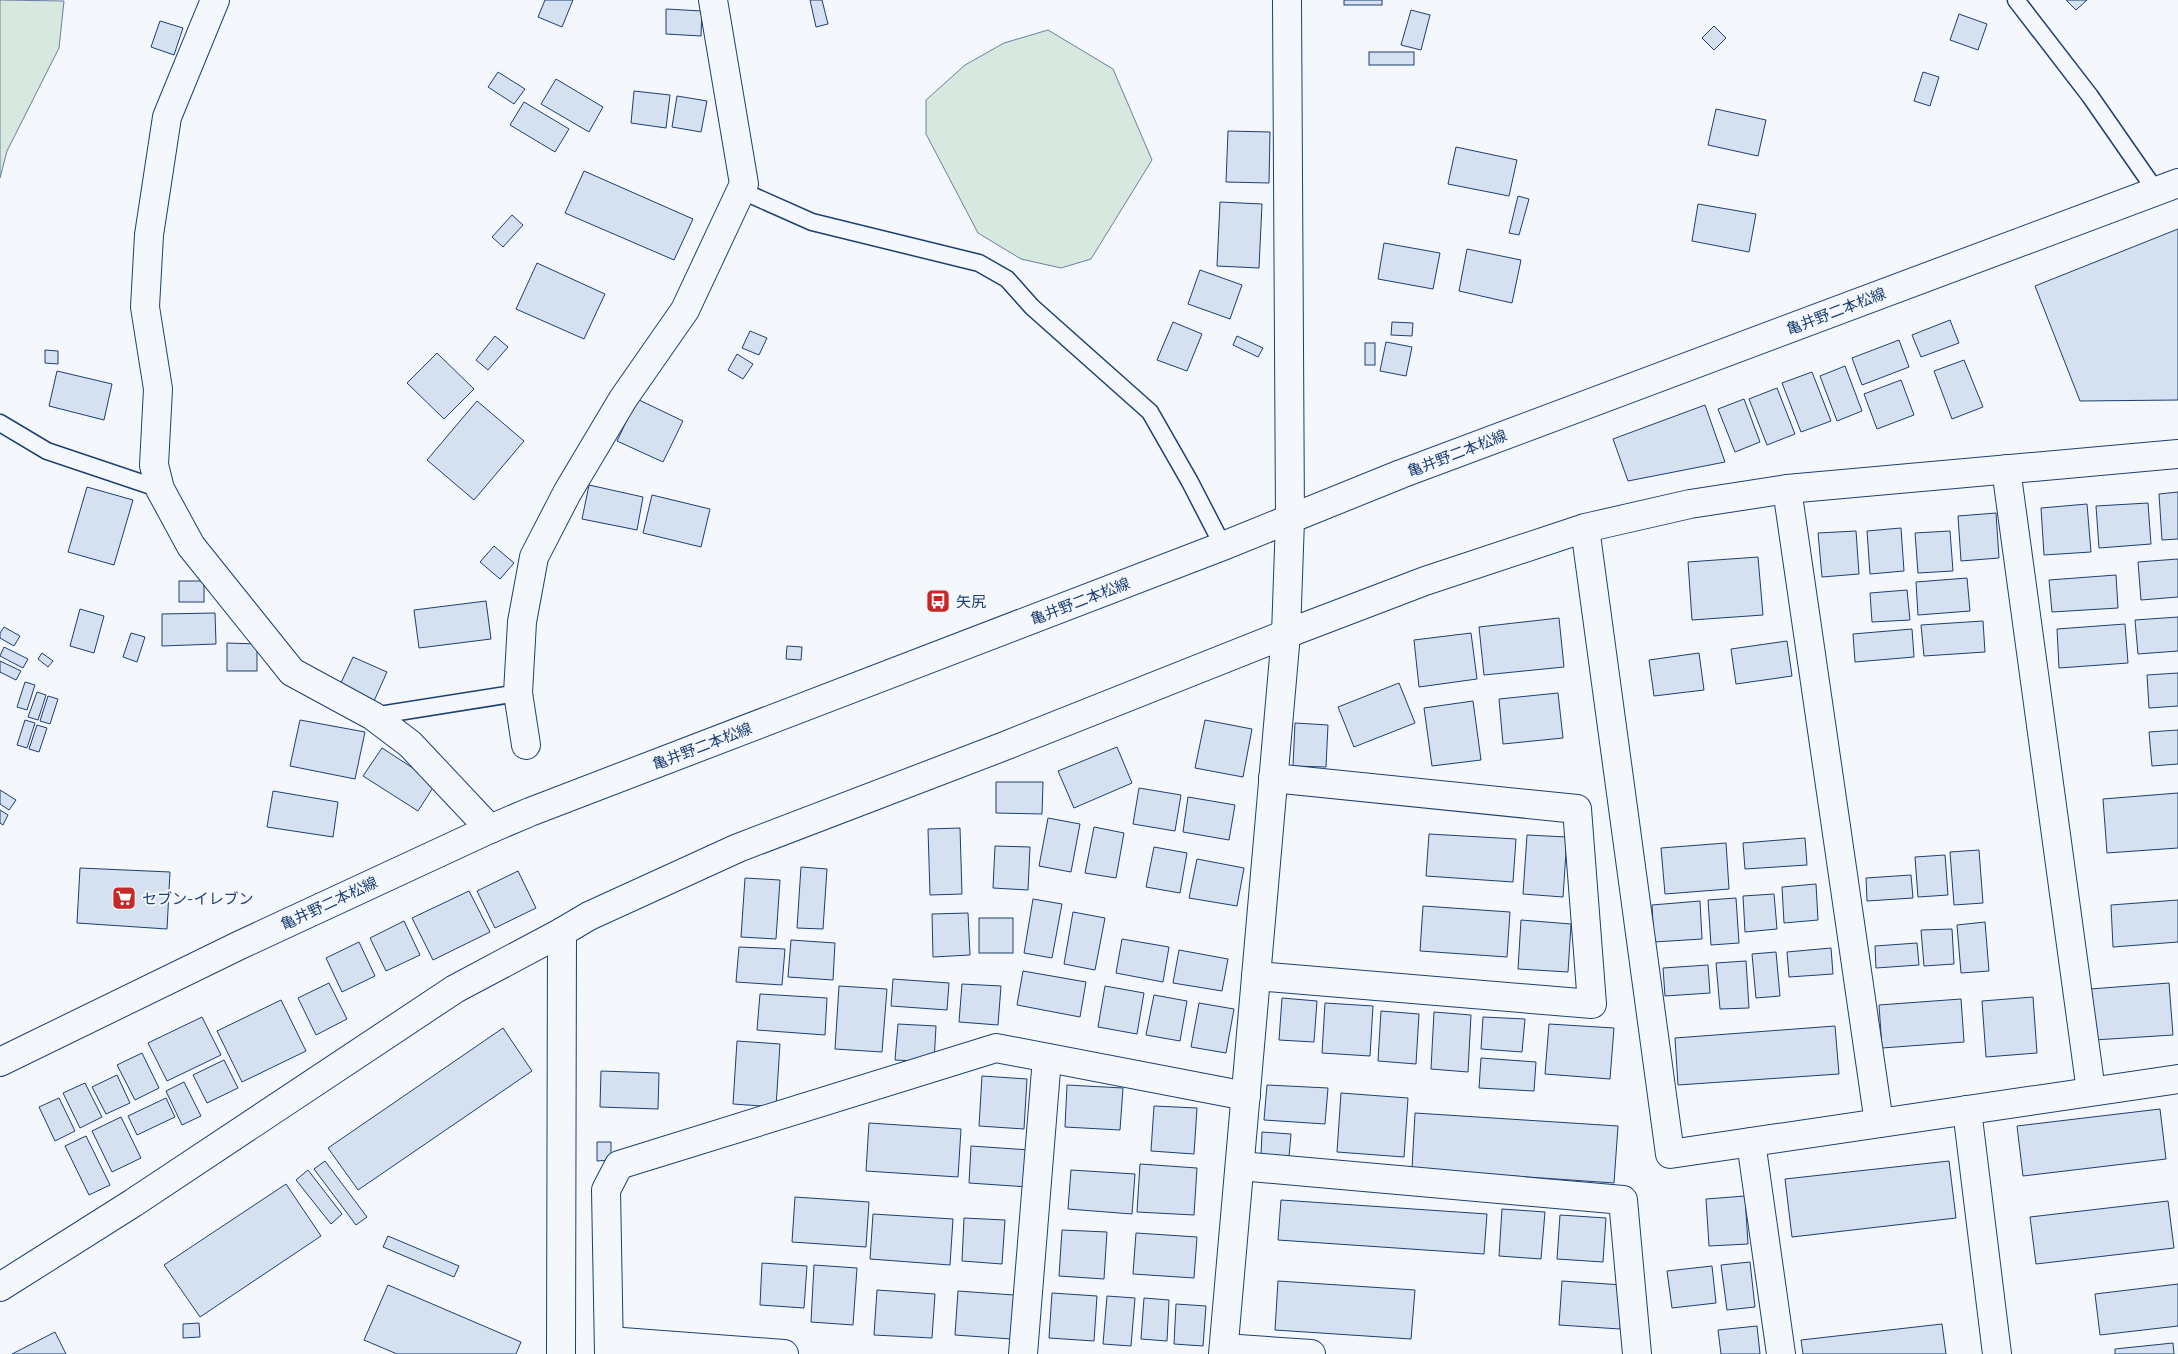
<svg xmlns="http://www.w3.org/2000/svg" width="2178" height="1354" font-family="Mulish,'Noto Sans JP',sans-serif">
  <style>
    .green { fill: #d7e8df; stroke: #687fa3 }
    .building { fill: #d5e0f0; stroke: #1d3f73 }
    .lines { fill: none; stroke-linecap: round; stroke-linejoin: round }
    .service-casing { stroke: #1d3f73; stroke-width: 19 }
    .minor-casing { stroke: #1d3f73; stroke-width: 30 }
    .tertiary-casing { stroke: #1d3f73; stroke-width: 30 }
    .service { stroke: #f4f7fb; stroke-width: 16 }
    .minor { stroke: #f4f7fb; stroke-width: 28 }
    .tertiary { stroke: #f4f7fb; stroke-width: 28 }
    .labels { text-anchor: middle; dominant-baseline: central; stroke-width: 4; stroke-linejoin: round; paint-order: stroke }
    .street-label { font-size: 15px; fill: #1d3f73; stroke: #f4f7fb }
    .poi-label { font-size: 15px; fill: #1d3f73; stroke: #f4f7fb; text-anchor: start }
  </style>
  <rect width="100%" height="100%" fill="#f4f7fb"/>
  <g class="green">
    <polygon points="0,0 64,1 59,48 7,151 0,178"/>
    <polygon points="1048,30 1113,69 1152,160 1091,259 1061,268 1021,259 978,233 926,134 926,100 965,65 1004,43"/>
  </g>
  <g class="building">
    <polygon points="545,0 573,0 562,27 538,17"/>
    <polygon points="810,0 822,0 828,24 816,27"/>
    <rect x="1344" y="0" width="38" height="5"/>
    <polygon points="2066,0 2087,0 2076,10"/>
    <polygon points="666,9 702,11 701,36 666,34"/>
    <polygon points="1411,10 1430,15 1421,50 1401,45"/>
    <polygon points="1959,14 1987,24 1978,50 1950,40"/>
    <polygon points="160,21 183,28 174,55 151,47"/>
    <polygon points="1714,26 1726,38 1714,50 1702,38"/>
    <rect x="1369" y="52" width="45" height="13"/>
    <polygon points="498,72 525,89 514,104 488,87"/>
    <polygon points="1923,72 1939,77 1930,106 1914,101"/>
    <polygon points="556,79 603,107 589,132 541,104"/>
    <polygon points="634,91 670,95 666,128 631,123"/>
    <polygon points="677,96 707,101 701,132 672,127"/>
    <polygon points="524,102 569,129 555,152 510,125"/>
    <polygon points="1716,109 1766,120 1758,156 1708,145"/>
    <polygon points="1228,131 1270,132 1269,183 1226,182"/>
    <polygon points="1456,147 1517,160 1509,196 1448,184"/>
    <polygon points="584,171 693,219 674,260 565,213"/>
    <polygon points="1518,196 1529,199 1519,235 1509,233"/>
    <polygon points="1220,202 1262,204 1259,268 1217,266"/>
    <polygon points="1698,204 1756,214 1749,252 1692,241"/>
    <polygon points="512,215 523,225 503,247 492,237"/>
    <polygon points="2178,229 2178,400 2080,401 2035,286"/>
    <polygon points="1384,243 1440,253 1433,289 1378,279"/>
    <polygon points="1467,249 1521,260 1512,303 1459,291"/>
    <polygon points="537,263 605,294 584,339 516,309"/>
    <polygon points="1200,270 1242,285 1230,319 1188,304"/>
    <polygon points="1950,320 1959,343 1921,357 1912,335"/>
    <polygon points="1173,322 1202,334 1187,371 1157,360"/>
    <polygon points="1392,322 1413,323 1412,336 1391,335"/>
    <polygon points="750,331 767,338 759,355 742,348"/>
    <polygon points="495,336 508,347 488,370 476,360"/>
    <polygon points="1237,336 1263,348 1258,357 1233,345"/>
    <polygon points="1899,340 1909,367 1862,385 1852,358"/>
    <polygon points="1386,342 1412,347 1406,376 1380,371"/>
    <rect x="1365" y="343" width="10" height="22"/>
    <polygon points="45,350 58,351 58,364 45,363"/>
    <polygon points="437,353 474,389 444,419 407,383"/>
    <polygon points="737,354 753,364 743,379 728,370"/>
    <polygon points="1964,360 1983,407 1952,419 1934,371"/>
    <polygon points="1845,366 1862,411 1837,421 1820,376"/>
    <polygon points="57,371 112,384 104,420 49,406"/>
    <polygon points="1812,372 1831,421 1801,432 1782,383"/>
    <polygon points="1901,380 1914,415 1877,429 1864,394"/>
    <polygon points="1777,388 1795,434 1767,445 1749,399"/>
    <polygon points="637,399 683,421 663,462 617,441"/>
    <polygon points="1744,399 1760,442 1735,452 1718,409"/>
    <polygon points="477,401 524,441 474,500 427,460"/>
    <polygon points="1705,405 1725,462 1628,481 1613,439"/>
    <polygon points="589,485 643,497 637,530 582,519"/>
    <polygon points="87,487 133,500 114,565 68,552"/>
    <polygon points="2178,492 2178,539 2162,540 2159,494"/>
    <polygon points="652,495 710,509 701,547 643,533"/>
    <polygon points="2148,503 2151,544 2099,548 2096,506"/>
    <polygon points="2087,504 2091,552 2044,555 2041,508"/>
    <polygon points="1996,513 1999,558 1961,561 1958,516"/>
    <polygon points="1901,528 1904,571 1870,574 1867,531"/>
    <polygon points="1856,531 1859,574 1822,577 1818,533"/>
    <polygon points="1950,531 1953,571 1918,573 1915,533"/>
    <polygon points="494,546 514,563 500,579 480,562"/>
    <polygon points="1758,557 1763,615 1692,620 1688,562"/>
    <polygon points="2178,559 2178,597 2141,600 2138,562"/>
    <polygon points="2116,575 2118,608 2052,612 2049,580"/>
    <polygon points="1967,578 1970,611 1918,615 1916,582"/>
    <rect x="179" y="581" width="25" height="21"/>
    <polygon points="1907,590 1910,620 1872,622 1870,593"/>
    <polygon points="486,601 491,639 419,648 414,610"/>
    <polygon points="80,609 104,616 94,653 70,646"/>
    <polygon points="215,613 216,644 162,646 162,614"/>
    <polygon points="2178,617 2178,651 2138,654 2135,620"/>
    <polygon points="1559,618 1564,667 1484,675 1479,627"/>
    <polygon points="1983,621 1985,652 1924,656 1921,625"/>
    <polygon points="2125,624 2128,663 2059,668 2057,629"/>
    <polygon points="4,627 20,636 14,646 0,638 0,633"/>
    <polygon points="1912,629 1914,657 1855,662 1853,634"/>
    <polygon points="131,633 145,637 137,662 123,657"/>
    <polygon points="1471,633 1477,679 1419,687 1414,640"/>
    <polygon points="1787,641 1792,676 1736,684 1731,649"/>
    <polygon points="227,643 257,644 257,671 227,671"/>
    <polygon points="787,646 802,647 801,660 786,659"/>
    <polygon points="4,647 28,659 23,668 0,656"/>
    <polygon points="42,653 53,661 48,667 38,659"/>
    <polygon points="1699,653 1704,690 1654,696 1649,660"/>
    <polygon points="353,657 387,672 374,701 340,685"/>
    <polygon points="0,661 21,671 16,680 0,672"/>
    <polygon points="2178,673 2178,706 2149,708 2147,675"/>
    <polygon points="25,682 35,685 27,710 17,707"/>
    <polygon points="1399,683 1415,723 1354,747 1338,707"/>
    <polygon points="37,692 46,695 38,720 28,717"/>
    <polygon points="1558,693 1563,738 1503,744 1499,699"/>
    <polygon points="48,696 58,699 50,724 40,721"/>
    <polygon points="1473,701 1481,760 1432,766 1424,708"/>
    <polygon points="25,720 35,723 27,748 17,745"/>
    <polygon points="300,720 365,732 355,779 290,766"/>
    <polygon points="1205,720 1252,729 1243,777 1195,768"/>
    <polygon points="1295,723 1328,725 1326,767 1293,766"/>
    <polygon points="37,725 47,728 39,752 29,749"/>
    <polygon points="2178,730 2178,764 2152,766 2149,732"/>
    <polygon points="1117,747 1132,783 1074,808 1058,771"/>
    <polygon points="382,748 436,783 418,811 363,776"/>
    <polygon points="996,782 1043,782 1042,814 996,813"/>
    <polygon points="1139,788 1181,795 1175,831 1133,824"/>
    <polygon points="0,790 16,800 9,810 0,804"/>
    <polygon points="273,791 338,802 333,837 267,827"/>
    <polygon points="2178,793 2178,848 2107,853 2103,799"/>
    <polygon points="1188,797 1235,805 1229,840 1183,832"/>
    <polygon points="0,810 8,815 3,825 0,823"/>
    <polygon points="1048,818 1080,824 1071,872 1039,866"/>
    <polygon points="1094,827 1124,833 1116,878 1085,873"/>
    <polygon points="960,828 962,894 930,895 928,829"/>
    <polygon points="1429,834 1516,839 1513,882 1426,876"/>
    <polygon points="1527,835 1567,837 1563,897 1523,894"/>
    <polygon points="1805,838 1807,865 1745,869 1743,843"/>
    <polygon points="1726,843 1729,889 1665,894 1661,848"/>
    <polygon points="995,846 1030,847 1028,890 993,888"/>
    <polygon points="1154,847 1187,853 1180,893 1146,887"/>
    <polygon points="1979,850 1983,903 1954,905 1950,852"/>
    <polygon points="1945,855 1948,895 1918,897 1915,857"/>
    <polygon points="1197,859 1244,868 1237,906 1189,898"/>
    <polygon points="801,867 827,869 823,929 797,928"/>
    <polygon points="80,868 170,872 167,929 77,923"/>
    <polygon points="518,871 536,908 495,928 477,891"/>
    <polygon points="1911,875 1913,898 1867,901 1866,878"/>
    <polygon points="745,878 780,880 776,939 741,937"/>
    <polygon points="1816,884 1818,920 1784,923 1782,887"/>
    <polygon points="469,891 490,932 433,960 412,918"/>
    <polygon points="1774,894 1777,929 1745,932 1743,896"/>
    <polygon points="1736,898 1739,943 1711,945 1708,900"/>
    <polygon points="1033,899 1062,904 1052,958 1024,953"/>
    <polygon points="2178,900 2178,942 2113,947 2111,905"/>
    <polygon points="1700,901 1702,939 1654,942 1652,905"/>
    <polygon points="1423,906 1510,912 1507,957 1420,951"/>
    <polygon points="1073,912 1105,918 1095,970 1064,964"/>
    <polygon points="968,913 970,955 933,957 932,914"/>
    <rect x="979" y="918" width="34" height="35"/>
    <polygon points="1521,920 1571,924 1568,972 1518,969"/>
    <polygon points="404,921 420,955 386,971 370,938"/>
    <polygon points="1985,922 1989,971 1961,973 1957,925"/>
    <polygon points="1952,929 1954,964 1924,966 1921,930"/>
    <polygon points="1122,939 1169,947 1163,982 1116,973"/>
    <polygon points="791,940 835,943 833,980 788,977"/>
    <polygon points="359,942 375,976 342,992 326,958"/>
    <polygon points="1917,943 1919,965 1876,968 1875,946"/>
    <polygon points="739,947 785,949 782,985 736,982"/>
    <polygon points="1831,948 1833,974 1789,977 1787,952"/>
    <polygon points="1179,950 1228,959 1222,991 1173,983"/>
    <polygon points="1776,952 1780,996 1756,998 1752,954"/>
    <polygon points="1746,961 1749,1008 1720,1009 1716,963"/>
    <polygon points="1708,965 1710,993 1665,996 1663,968"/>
    <polygon points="1023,971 1086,982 1080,1017 1017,1005"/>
    <polygon points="893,979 949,983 947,1010 891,1006"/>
    <polygon points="329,983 347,1019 316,1035 298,998"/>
    <polygon points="2169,983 2173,1035 2094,1040 2090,989"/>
    <polygon points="962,984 1001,986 998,1025 959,1022"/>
    <polygon points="839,986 887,989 882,1052 835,1049"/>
    <polygon points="1105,986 1144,993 1137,1034 1098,1027"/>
    <polygon points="760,994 827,998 825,1035 757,1030"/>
    <polygon points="1154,995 1187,1001 1180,1041 1146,1035"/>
    <polygon points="2033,997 2037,1053 1986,1057 1982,1001"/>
    <polygon points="1282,998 1317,1001 1314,1042 1279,1040"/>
    <polygon points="1961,999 1964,1042 1882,1048 1879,1005"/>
    <polygon points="281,1000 306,1051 242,1082 217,1031"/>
    <polygon points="1199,1003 1234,1009 1226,1053 1191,1047"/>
    <polygon points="1325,1003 1373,1006 1370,1056 1322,1053"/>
    <polygon points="1381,1011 1419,1014 1416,1064 1378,1061"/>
    <polygon points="1434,1012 1471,1015 1468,1072 1431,1069"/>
    <polygon points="202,1017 221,1055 167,1081 148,1043"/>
    <polygon points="1483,1017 1525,1019 1522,1052 1481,1049"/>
    <polygon points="898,1024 936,1026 934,1062 895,1060"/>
    <polygon points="1549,1024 1614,1028 1610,1079 1545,1074"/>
    <polygon points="1835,1026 1839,1074 1678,1085 1675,1038"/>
    <polygon points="503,1028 532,1071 358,1190 328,1148"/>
    <polygon points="737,1041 780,1044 776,1107 733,1104"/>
    <polygon points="142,1053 159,1088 135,1100 117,1065"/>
    <polygon points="1481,1058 1536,1062 1534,1091 1479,1088"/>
    <polygon points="224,1060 238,1088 207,1103 193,1075"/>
    <polygon points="601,1071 659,1073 658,1109 600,1107"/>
    <polygon points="117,1075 130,1103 106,1114 92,1087"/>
    <polygon points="982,1076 1027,1079 1024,1129 979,1126"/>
    <polygon points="184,1082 201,1116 182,1125 166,1091"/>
    <polygon points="85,1083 102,1117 80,1128 63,1093"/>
    <polygon points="1067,1085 1123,1088 1120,1130 1065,1127"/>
    <polygon points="1267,1085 1328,1088 1325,1124 1264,1120"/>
    <polygon points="1341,1093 1408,1098 1404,1157 1337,1152"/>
    <polygon points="59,1098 75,1131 55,1141 39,1107"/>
    <polygon points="166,1098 175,1117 137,1135 128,1116"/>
    <polygon points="1154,1106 1197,1108 1194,1154 1151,1151"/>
    <polygon points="2160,1109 2166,1159 2023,1176 2017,1126"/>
    <polygon points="1415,1113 1618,1126 1614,1183 1412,1169"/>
    <polygon points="121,1117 141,1158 112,1172 92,1131"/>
    <polygon points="869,1123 961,1129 958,1177 866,1171"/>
    <polygon points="1262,1132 1291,1134 1289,1157 1261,1155"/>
    <polygon points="86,1136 110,1185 89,1195 65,1146"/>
    <polygon points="597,1142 611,1142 611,1160 597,1161"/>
    <polygon points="971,1146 1030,1150 1028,1187 969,1183"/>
    <polygon points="325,1161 367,1217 356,1225 314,1169"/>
    <polygon points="1949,1161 1956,1218 1792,1237 1785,1179"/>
    <polygon points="1140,1164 1197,1168 1194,1215 1137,1212"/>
    <polygon points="308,1170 342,1214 331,1224 296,1180"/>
    <polygon points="1071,1170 1135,1174 1132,1214 1068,1209"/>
    <polygon points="286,1184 321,1236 200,1317 164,1265"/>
    <polygon points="1745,1196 1748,1244 1709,1246 1706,1199"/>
    <polygon points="795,1197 869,1202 866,1247 792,1242"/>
    <polygon points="1281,1200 1487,1214 1484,1254 1278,1240"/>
    <polygon points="2168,1201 2174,1248 2036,1264 2030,1217"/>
    <polygon points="1502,1209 1545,1212 1541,1259 1499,1256"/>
    <polygon points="873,1214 953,1219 950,1265 870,1259"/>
    <polygon points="1560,1215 1606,1218 1603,1262 1557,1259"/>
    <polygon points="964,1218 1005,1220 1002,1264 962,1261"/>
    <polygon points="1062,1230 1107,1232 1104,1279 1059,1276"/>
    <polygon points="1136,1233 1197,1237 1194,1278 1133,1274"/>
    <polygon points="388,1236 459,1266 454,1277 383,1247"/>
    <polygon points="1750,1262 1755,1307 1727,1310 1721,1265"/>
    <polygon points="762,1263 807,1266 804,1308 760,1305"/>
    <polygon points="814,1265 857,1268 853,1325 811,1322"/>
    <polygon points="1712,1266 1716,1303 1672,1308 1667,1271"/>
    <polygon points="1278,1281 1415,1290 1411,1339 1275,1330"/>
    <polygon points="1562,1281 1623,1285 1620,1329 1559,1325"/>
    <polygon points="2178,1284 2178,1326 2100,1335 2095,1294"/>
    <polygon points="388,1285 521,1342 516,1354 397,1354 364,1340"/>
    <polygon points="877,1290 935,1294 932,1338 874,1335"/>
    <polygon points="958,1291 1014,1295 1011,1339 955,1335"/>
    <polygon points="1052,1293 1097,1296 1094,1341 1049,1338"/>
    <polygon points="1107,1296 1135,1298 1131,1346 1103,1344"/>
    <polygon points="1144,1298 1169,1300 1167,1341 1141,1339"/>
    <polygon points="1176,1304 1206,1306 1203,1346 1174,1344"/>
    <polygon points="199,1323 200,1337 183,1338 183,1324"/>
    <polygon points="1942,1324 1946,1354 1803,1354 1801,1340"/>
    <polygon points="1757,1326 1760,1354 1721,1354 1718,1330"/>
    <polygon points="55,1332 66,1354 12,1354"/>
    <polygon points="2173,1343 2174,1354 2115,1354 2115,1349"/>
  </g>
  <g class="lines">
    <g class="service-casing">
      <g id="service">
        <polyline points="2016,0 2090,96 2156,191"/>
        <polyline points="740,190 812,222 979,263 1007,279 1032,307 1150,412 1190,482 1223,546"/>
        <polyline points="0,423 47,451 160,489"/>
        <polyline points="373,716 518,693"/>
      </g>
    </g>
    <g class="minor-casing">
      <g id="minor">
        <polyline points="215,0 167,117 149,235 145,307 158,389 154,465 160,489 191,546 292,672 373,716 410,744 490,829"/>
        <polyline points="2006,469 2091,1091"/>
        <polyline points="1787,489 1879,1123"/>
        <polyline points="1585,528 1670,1154 2178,1079"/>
        <polyline points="526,745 518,693 522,622 534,557 567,493 623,399 685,310 744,184 713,0"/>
        <polyline points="1256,976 1592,1004 1577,809 1273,778"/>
        <polyline points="1967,1110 1997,1354"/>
        <polyline points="1751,1142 1781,1354"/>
        <polyline points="1240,1166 1623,1200 1637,1354"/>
        <polyline points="609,1341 784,1354"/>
        <polyline points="1224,1348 1311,1354"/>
        <polyline points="561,1354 562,932"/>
        <polyline points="609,1354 606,1190 619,1165 996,1048 1246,1096"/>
        <polyline points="1023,1354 1047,1058"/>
        <polyline points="1223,1354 1286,634 1290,520"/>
      </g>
    </g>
    <g class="tertiary-casing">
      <g id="tertiary">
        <polyline points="1287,0 1290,520"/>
        <polyline points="0,1062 240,945 490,829 530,812 1223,546 1401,474 2178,183"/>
        <polyline points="0,1287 133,1203 455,989 562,932 589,916 738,848 1002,747 1286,634 1425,581 1585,528 1690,504 1787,489 2178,454"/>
      </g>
    </g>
    <use href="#service" class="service"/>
    <use href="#minor" class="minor"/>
    <use href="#tertiary" class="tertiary"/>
  </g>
  <defs>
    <g id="bus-square" transform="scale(1.25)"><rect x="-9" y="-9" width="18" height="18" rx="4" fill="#c62828" stroke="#f4f7fb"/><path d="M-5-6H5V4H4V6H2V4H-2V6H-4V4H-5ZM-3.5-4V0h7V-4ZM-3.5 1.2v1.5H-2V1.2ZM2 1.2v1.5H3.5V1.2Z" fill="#fff"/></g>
    <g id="supermarket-square" transform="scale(1.25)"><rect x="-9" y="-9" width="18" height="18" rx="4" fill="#c62828" stroke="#f4f7fb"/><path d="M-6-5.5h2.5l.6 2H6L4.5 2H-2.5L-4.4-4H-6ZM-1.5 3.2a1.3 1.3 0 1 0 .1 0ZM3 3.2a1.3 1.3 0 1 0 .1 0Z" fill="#fff"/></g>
  </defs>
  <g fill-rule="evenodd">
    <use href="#bus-square" x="938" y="601"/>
    <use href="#supermarket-square" x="124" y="898"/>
  </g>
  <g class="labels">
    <g class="street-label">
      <text transform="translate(1836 311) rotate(-21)">亀井野二本松線</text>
      <text transform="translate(1457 453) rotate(-21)">亀井野二本松線</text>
      <text transform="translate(1080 601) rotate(-21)">亀井野二本松線</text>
      <text transform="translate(702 746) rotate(-21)">亀井野二本松線</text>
      <text transform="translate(329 903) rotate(-25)">亀井野二本松線</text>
    </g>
    <g class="poi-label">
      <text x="956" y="601">矢尻</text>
      <text x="142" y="898">セブン-イレブン</text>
    </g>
  </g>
</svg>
